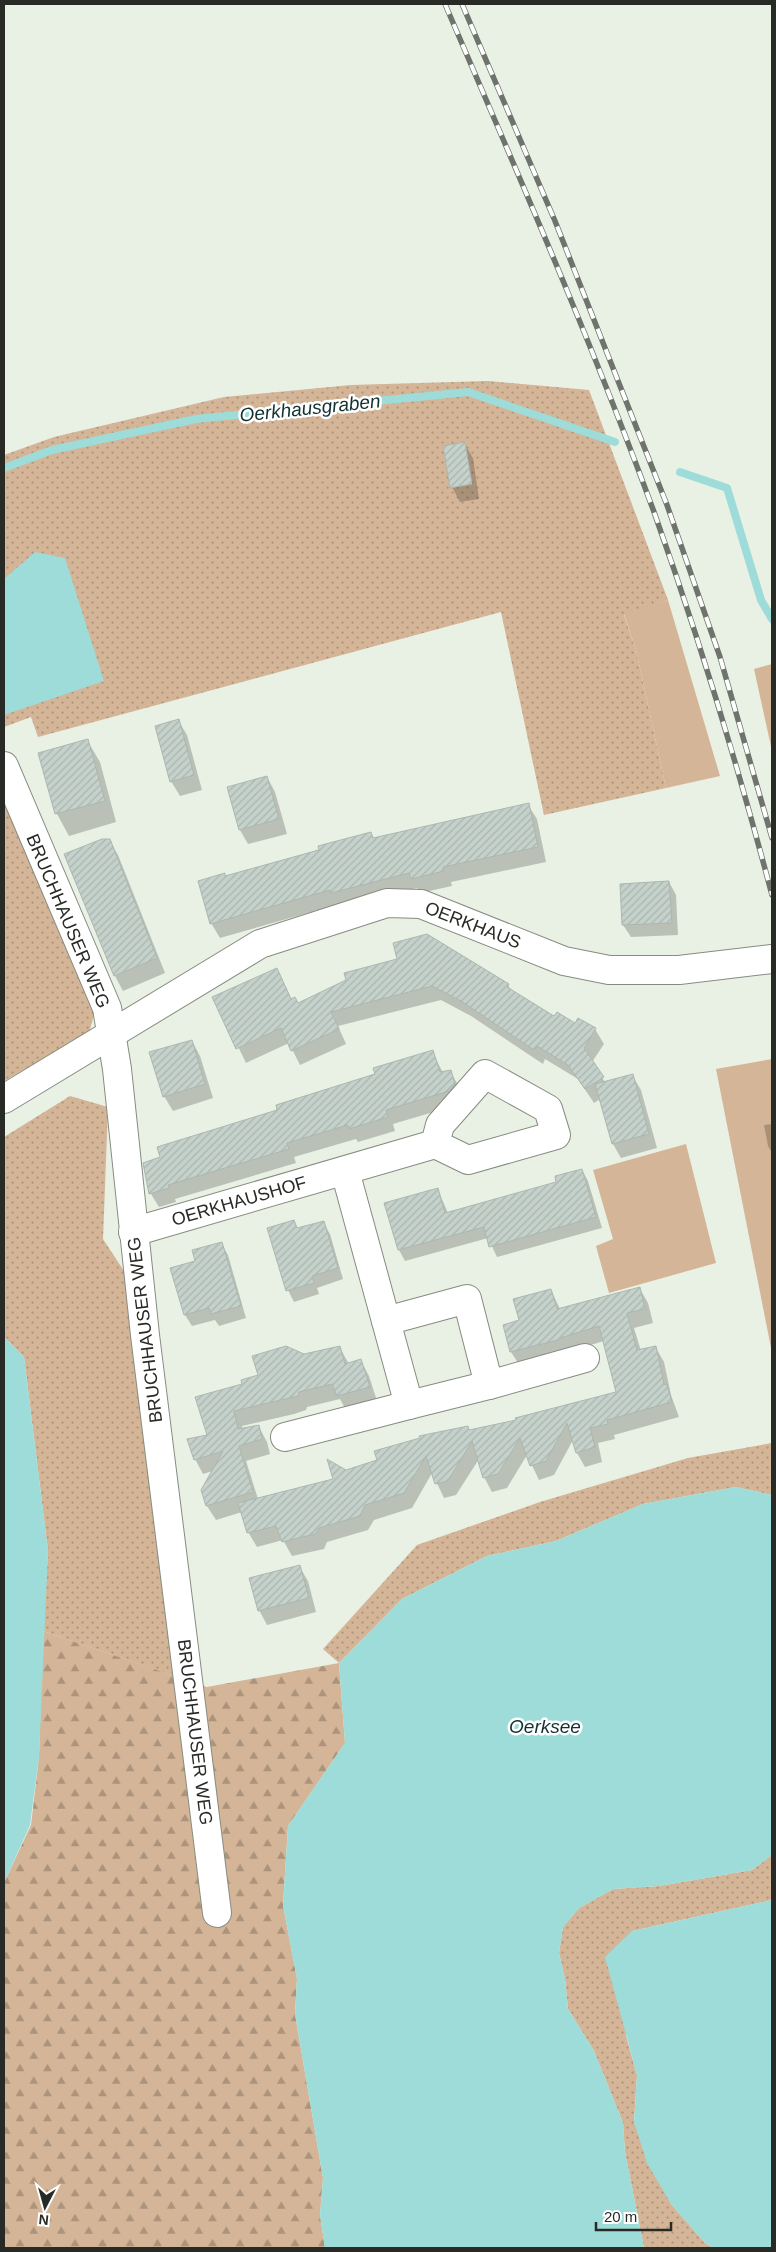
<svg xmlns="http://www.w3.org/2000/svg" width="776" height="2252" font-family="Helvetica,sans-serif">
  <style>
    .grass { fill: url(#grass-dots) }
    .forest { fill: url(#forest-firs) }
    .green { fill: #d4b597 }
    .water { fill: #9edcd9 }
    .shadow { fill: #0003 }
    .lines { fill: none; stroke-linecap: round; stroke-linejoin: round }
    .stream { stroke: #9edcd9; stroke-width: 8 }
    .building { fill: url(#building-hatch); stroke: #abb7b0 }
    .minor-casing { stroke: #868c81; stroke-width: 30 }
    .minor { stroke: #fff; stroke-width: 28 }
    .rail-casing { stroke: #6e736b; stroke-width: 5.5 }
    .rail { stroke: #fff; stroke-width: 4; stroke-dasharray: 11; stroke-linecap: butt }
    .labels { text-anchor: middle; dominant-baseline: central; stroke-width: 5; stroke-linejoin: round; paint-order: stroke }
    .street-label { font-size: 18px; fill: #272a25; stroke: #fff }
    .water-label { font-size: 19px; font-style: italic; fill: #123231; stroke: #fff }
  </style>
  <defs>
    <pattern id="grass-dots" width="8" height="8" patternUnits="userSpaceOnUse" patternTransform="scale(1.25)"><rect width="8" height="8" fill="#d4b597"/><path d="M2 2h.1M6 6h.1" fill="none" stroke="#ac937b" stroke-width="1.8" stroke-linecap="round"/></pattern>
    <pattern id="forest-firs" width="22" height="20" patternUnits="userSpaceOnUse" patternTransform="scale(1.25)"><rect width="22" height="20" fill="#d4b597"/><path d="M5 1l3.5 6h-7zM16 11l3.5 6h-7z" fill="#ac937b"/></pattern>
    <pattern id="building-hatch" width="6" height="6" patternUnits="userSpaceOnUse" patternTransform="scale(1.25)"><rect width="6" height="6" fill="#c5d2cb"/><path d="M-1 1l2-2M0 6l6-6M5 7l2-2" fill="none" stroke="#a9b4ae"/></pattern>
  </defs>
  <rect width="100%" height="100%" fill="#e9f0e4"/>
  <g class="grass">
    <polygon points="488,381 589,390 668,600 624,615 636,650 666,788 544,815 501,612 38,737 31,717 4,727 4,455 54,437 224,397 351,385"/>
    <polygon points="4,789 95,1011 89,1033 4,1081"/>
    <polygon points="70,1096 108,1107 103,1239 124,1271 177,1677 43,1631 48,1551 24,1357 4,1337 4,1137"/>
    <polygon points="772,1443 772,1495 736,1487 643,1504 556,1541 487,1556 402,1599 339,1663 323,1649 417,1545 540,1502 688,1458"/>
    <polygon points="772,1855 772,1900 632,1931 626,2036 637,2075 634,2122 671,2204 705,2243 713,2248 644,2248 625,2152 623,2123 594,2051 568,2009 565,1979 559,1953 563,1927 579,1908 613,1889 659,1886 752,1870"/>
  </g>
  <polygon class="forest" points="43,1631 207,1687 339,1663 345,1743 288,1826 283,1905 297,1979 295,2014 323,2178 320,2215 325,2248 4,2248 4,1883 31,1825 39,1757"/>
  <g class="green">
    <polygon points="668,600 720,776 666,788 636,650 624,614"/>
    <polygon points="772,664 772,751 754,669"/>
    <polygon points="772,1059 772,1353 716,1069"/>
    <polygon points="686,1144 716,1263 609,1293 596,1246 613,1239 593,1170"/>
  </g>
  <g class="water">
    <polygon points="35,552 65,558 104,681 4,715 4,579"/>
    <polygon points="4,1337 24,1357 48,1551 39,1757 30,1825 4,1883"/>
    <polygon points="736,1487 772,1495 772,1855 752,1870 659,1886 613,1889 579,1908 563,1927 559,1953 565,1979 568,2009 594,2051 623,2123 625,2152 644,2248 325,2248 320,2215 323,2178 295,2014 297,1979 283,1905 288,1826 345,1743 339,1663 402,1599 487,1556 556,1541 643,1504"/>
    <polygon points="772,1900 772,2248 713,2248 705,2243 671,2204 647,2163 634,2122 637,2075 605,1957 632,1931"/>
  </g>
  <g class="shadow">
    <polygon points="464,443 473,458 479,499 460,502 452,487"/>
    <polygon points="178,720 187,735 202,790 180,796 171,781"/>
    <polygon points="87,740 100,762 116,822 69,836 57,814 40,754"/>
    <polygon points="267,777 275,792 287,834 248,844 240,830 228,788"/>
    <polygon points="528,805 537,819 546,862 451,882 452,886 420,893 417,888 340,907 339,904 220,938 211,923 226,877 371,834 374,839"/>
    <polygon points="109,840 118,855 165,973 123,991 115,976 65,855"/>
    <polygon points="669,882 676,895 678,935 631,937 623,925"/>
    <polygon points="277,969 292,1000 298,1004 347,981 508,985 512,992 555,1018 576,1025 579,1019 595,1029 604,1044 592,1062 605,1082 632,1075 641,1090 657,1148 621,1158 613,1144 600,1099 594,1103 578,1079 545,1059 543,1064 471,1016 441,1000 338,1026 346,1044 300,1065 289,1043 246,1063 214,997"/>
    <polygon points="192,1041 200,1056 213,1098 173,1111 164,1096"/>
    <polygon points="432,1051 443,1073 450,1071 458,1085 457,1105 393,1124 395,1131 358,1142 356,1139 294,1157 296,1163 175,1199 176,1202 159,1207 151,1194 144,1164"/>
    <polygon points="772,1124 772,1153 768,1146 764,1125"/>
    <polygon points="582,1170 588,1181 602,1228 497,1257 488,1238 405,1261 399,1250 386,1204 438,1190 448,1213 558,1183"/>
    <polygon points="294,1221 298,1229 323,1222 330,1234 343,1279 317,1288 319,1294 294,1302 288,1290"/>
    <polygon points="221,1243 228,1255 246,1318 219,1326 215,1320 192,1326 185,1315 197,1262"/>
    <polygon points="640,1289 648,1303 653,1323 634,1328 641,1351 656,1348 664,1362 671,1395 679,1417 614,1435 615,1439 598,1443 602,1462 585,1467 577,1453 573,1440 554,1475 539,1480 527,1455 507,1488 492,1492 484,1477 479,1459 456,1495 444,1498 432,1473 412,1508 374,1520 368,1530 327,1542 324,1549 292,1556 283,1540 257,1547 248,1532 242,1512 216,1520 207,1506 203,1490 213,1471 203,1474 195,1459 243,1385 259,1376 304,1355 340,1348 349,1364 361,1361 369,1376 377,1401 346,1410 340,1399 307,1407 306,1410 294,1414 242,1426 242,1430 259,1427 267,1442 270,1454 246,1461 258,1499 334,1480 346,1471 470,1431 518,1421 618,1393 604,1341 520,1366 511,1352 504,1325 521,1321 551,1290 560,1309"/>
    <polygon points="299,1566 308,1581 316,1612 267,1625 259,1610"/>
  </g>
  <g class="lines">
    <g class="stream">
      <polyline points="4,468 52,450 196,419 468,392 615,442"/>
      <polyline points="680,472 727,488 761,600 772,619"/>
    </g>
  </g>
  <g class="building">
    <polygon points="465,442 472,484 450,488 443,446"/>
    <polygon points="179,719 194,775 170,782 155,726"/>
    <polygon points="88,739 105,801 55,814 38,753"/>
    <polygon points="267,776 279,819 239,830 227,787"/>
    <polygon points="529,803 538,847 443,867 444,871 411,879 409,873 331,893 330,890 210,924 198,881 225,873 225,876 319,850 318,846 371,832 373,838"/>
    <polygon points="102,839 110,839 157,958 114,976 64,854"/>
    <polygon points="669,881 672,923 622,925 620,884"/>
    <polygon points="427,934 509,984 507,987 554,1016 557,1012 575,1023 578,1018 596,1028 584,1048 604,1077 585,1089 568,1065 537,1046 534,1050 461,1001 432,986 331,1012 339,1029 291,1051 281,1028 236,1049 212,997 277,968 291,999 295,997 298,1003 346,980 344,973 397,959 393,943"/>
    <polygon points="192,1040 205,1084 163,1097 149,1052"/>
    <polygon points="433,1050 440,1072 451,1070 455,1084 449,1091 386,1110 388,1117 349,1129 348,1125 287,1143 289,1149 168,1185 169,1188 149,1194 143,1163 160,1157 157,1147 277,1110 276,1105 375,1074 373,1068"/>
    <polygon points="633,1074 649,1134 612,1144 595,1084"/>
    <polygon points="582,1169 596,1217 489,1247 484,1227 398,1250 384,1203 438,1188 445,1213 556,1182 555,1176"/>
    <polygon points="294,1220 297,1228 324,1221 338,1268 312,1276 314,1283 286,1291 267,1228"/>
    <polygon points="222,1242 241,1306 211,1314 209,1308 184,1315 170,1268 195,1261 192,1250"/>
    <polygon points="640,1287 645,1309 627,1313 637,1350 656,1346 664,1384 667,1385 672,1402 607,1420 608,1424 590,1428 595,1447 576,1453 567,1423 546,1461 530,1466 520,1438 498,1474 483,1478 472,1441 448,1481 435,1484 426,1456 404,1493 365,1505 360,1516 319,1528 315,1534 282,1542 276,1526 247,1533 238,1503 333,1479 327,1459 346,1470 377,1460 374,1451 420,1438 419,1436 468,1426 469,1430 516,1420 515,1418 616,1392 599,1326 560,1338 558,1340 510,1352 503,1325 519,1320 513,1299 551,1289 557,1309"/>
    <polygon points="286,1346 304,1354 340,1346 345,1364 361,1359 370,1387 337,1396 332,1384 299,1392 298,1396 285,1399 234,1411 238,1429 259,1425 262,1439 239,1446 253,1492 206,1506 201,1490 223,1451 194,1460 187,1439 207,1435 195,1397 242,1384 241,1380 258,1375 252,1356"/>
    <polygon points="300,1565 309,1598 258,1611 249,1578"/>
  </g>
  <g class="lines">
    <g class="minor-casing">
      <g id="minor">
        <polyline points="4,766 107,1008 117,1069 145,1335 217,1913"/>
        <polyline points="4,1099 260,944 387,903 421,904 564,961 609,970 679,970 772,959"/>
        <polyline points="345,1171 386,1321"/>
        <polyline points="133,1232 435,1144 468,1160 556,1135 548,1109 485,1074 440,1125 435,1144"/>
        <polygon points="467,1299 489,1385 409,1405 386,1321"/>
        <polyline points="489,1385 585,1358"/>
        <polyline points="285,1437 409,1405"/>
      </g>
    </g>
    <use href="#minor" class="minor"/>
    <g class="rail-casing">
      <g id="rail">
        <path d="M445,4C517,172 591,340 654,512C699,638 738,766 772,895"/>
        <polyline points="462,4 555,221 667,505 720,657 772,838"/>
      </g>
    </g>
    <use href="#rail" class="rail"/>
  </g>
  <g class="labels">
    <g class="street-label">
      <text transform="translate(68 921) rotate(67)">BRUCHHAUSER WEG</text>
      <text transform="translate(473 925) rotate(21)">OERKHAUS</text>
      <text transform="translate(239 1201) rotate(-16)">OERKHAUSHOF</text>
      <text transform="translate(145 1330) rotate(-97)">BRUCHHAUSER WEG</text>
      <text transform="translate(195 1732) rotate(83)">BRUCHHAUSER WEG</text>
    </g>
    <g class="water-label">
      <text transform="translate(310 408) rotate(-6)">Oerkhausgraben</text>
      <text x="545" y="1726">Oerksee</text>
    </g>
  </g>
  <rect width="776" height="2252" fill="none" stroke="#272a25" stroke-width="10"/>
  <g transform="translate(45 2207) rotate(186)" stroke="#ffffff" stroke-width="4" paint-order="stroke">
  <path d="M0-4L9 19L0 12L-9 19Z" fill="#272a25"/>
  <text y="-8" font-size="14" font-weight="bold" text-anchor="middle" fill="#272a25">N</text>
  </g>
  <path d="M596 2222v8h75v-8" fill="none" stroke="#272a25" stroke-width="2.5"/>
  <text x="604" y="2222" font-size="15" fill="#272a25" stroke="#ffffff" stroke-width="4" paint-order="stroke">20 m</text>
</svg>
